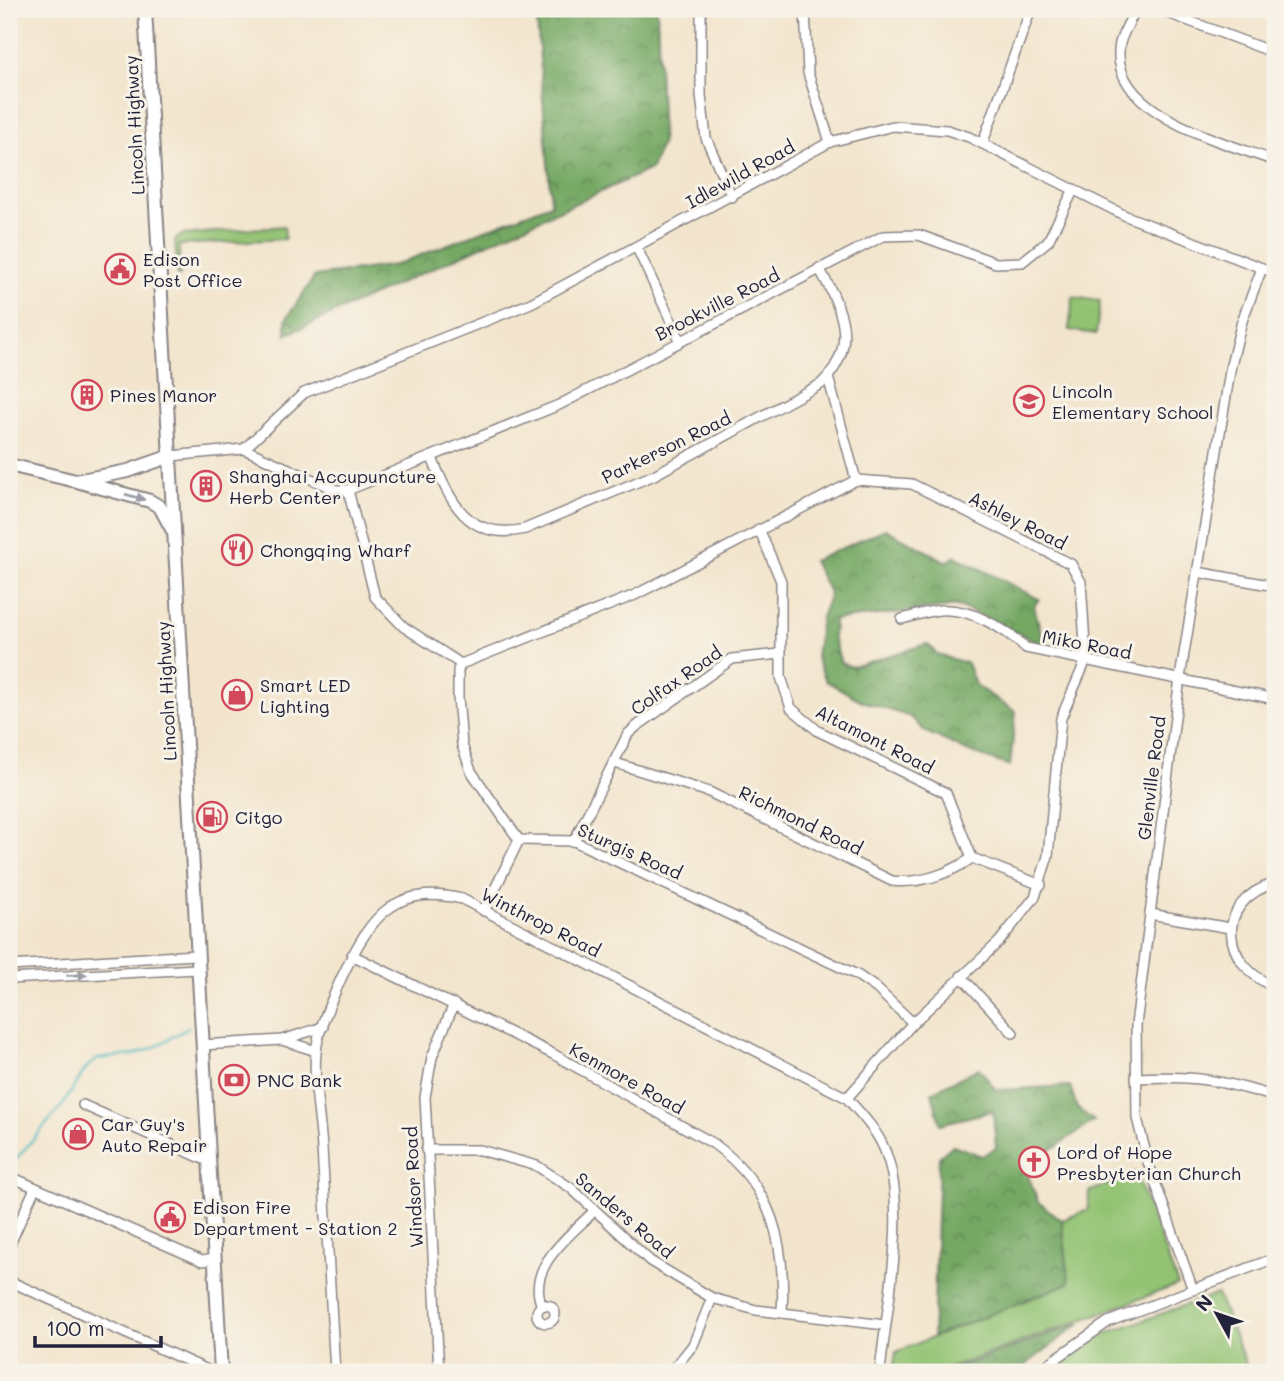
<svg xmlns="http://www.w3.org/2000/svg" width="1284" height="1381" font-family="Mali,sans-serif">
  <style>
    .green { fill: #92c272; stroke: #5a7256; stroke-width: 2 }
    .forest { fill: url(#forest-crowns); stroke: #4c6550; stroke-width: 2 }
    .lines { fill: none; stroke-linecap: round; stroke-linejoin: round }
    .stream { stroke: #48b7bf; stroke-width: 2.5 }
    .street-casing { stroke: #8a8484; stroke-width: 12 }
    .secondary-casing { stroke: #8a8484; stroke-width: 16 }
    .street { stroke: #fff; stroke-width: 9 }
    .secondary { stroke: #fff; stroke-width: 12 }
    .oneway { fill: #9c9ca7 }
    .labels { text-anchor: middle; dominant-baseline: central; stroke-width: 6; stroke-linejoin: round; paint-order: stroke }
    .street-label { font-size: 18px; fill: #22223b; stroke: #f7f3e8 }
    .poi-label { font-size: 18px; fill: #22223b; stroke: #f7f3e8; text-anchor: start }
  </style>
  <defs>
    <pattern id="forest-crowns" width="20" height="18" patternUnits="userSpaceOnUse" patternTransform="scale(1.75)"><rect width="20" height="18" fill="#75a864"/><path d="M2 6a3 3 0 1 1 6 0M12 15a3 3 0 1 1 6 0" fill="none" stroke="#608854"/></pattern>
  </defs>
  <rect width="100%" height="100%" fill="#f7f3e8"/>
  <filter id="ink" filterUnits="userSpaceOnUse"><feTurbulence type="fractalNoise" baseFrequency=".0143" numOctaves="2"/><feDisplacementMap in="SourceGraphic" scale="14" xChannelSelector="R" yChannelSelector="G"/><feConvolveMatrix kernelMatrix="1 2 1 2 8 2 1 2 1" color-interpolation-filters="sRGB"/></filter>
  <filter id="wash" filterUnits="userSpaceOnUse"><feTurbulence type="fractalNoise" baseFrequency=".00686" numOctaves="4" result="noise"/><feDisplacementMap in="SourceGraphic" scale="28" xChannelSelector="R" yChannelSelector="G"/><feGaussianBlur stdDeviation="1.57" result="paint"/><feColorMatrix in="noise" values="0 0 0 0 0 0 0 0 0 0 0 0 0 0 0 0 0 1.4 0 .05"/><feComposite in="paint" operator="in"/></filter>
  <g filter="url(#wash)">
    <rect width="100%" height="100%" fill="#f3e5cd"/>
    <g class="green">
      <polygon points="284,226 285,239 179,245 180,276 177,276 175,240 182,235"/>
      <polygon points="1073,297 1100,301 1096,334 1069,330"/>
      <polygon points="1135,1172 1178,1285 938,1372 893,1372 896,1352 1069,1283 1062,1220 1088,1210 1089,1192"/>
      <polygon points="1217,1294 1249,1372 1047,1372 1107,1333"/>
    </g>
    <g class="forest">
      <polygon points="536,9 657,9 662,142 651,169 286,335 286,319 315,276 395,265 551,204"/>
      <polygon points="885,529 947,562 955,556 1039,599 1034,606 1044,645 959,606 834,620 833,637 841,663 852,667 927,644 938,655 967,663 976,686 1016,712 1010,766 969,752 924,731 911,717 862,701 826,681 816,658 821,617 830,594 813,561"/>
      <polygon points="979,1068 996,1090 1070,1086 1077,1108 1094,1121 1025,1167 1038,1202 1062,1220 1069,1283 933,1337 939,1157 953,1145 982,1156 996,1148 993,1111 940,1124 932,1092"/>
      <polygon points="1081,1323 1016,1372 945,1372"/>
    </g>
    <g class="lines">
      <polyline class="stream" points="9,1167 62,1106 87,1067 98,1059 133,1055 155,1047 189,1027"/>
    </g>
  </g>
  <g filter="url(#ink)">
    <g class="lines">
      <g class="street-casing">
        <g id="street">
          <polyline points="701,9 701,95 706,138 732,197"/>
          <polyline points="805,9 808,73 830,142"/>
          <path d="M1136,9C1131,19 1123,32 1120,43C1106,114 1227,143 1275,161"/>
          <polyline points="1157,9 1275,53"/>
          <polyline points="983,142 1031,9"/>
          <polyline points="637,248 680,340"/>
          <polyline points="828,377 856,480"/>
          <polyline points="244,449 304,393 531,303 830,142 893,126 947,130 969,137 1126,216 1275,273"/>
          <polyline points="171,456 244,449 336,490 348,490 559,405 883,236 919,235 996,263 1022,262 1048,241 1074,189"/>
          <path d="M432,458C450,501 468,542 525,529L654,475L821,384C860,346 842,309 819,268"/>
          <polyline points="348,490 375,597 404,627 461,664"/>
          <polyline points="759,529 781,581 781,677 791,708 818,731 946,793 972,858"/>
          <polyline points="1197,572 1275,586"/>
          <path d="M902,619C914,616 928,611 940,610C971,608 1004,628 1026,648L1275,699"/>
          <polyline points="461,664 635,595 856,480 912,484 1071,564 1081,582 1086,660 1061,718 1048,856 1035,897 999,942 913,1023 847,1098"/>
          <polyline points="461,664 458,670 458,697 462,745 471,771 519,840"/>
          <path d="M615,763L709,792L892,881C920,884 949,874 972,858"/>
          <polyline points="519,840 574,841 857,975 876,988 913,1023"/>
          <polyline points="574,841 628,734 637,726 732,659 780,654"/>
          <polyline points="972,858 1041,885"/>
          <path d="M1275,883C1213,902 1221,965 1275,987"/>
          <polyline points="484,911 519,840"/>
          <polyline points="1150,914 1230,928"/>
          <path d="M352,955L553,1054L714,1144C773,1187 786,1243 782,1313"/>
          <polyline points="9,966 196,955"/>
          <polyline points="961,976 1013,1033"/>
          <polyline points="9,979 197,969"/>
          <polyline points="282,1040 316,1051"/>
          <polyline points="202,1045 282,1040 323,1027"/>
          <path d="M1136,1078C1192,1075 1222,1080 1275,1097"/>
          <polyline points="83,1105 208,1161"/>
          <polyline points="426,1150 480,1150 537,1166 571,1188 650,1261 712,1298 756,1310 885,1325"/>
          <polyline points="9,1176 202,1261 214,1259"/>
          <polyline points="9,1246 35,1188"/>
          <polyline points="9,1281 212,1372"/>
          <polyline points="1193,1290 1148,1162 1137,1118 1136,1025 1180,678 1231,365 1242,321 1262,268"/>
          <circle cx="546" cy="1314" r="9"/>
          <path d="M542,1306C525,1267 570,1236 594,1211"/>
          <path d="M335,1372C330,1298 326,1223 322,1148C320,1117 313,1083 316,1052C318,1029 331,1002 340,981C367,924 389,882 462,899L847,1098C859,1112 874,1127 882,1144C911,1202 886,1308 880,1372"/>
          <polyline points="439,1372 425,1097 432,1057 454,1004"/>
          <polyline points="671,1372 693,1345 712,1298"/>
          <polyline points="1037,1372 1108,1322 1275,1258"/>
        </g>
      </g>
      <g class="secondary-casing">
        <g id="secondary">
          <polyline points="145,9 221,1372"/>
          <polyline points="9,465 76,481 128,471 171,456"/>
          <polyline points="80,482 150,501 160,507 173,531"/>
        </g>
      </g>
      <use href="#street" class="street"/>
      <use href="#secondary" class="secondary"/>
    </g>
    <defs><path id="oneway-solid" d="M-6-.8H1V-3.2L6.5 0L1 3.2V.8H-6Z" transform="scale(1.75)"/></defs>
    <g class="oneway">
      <use href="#oneway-solid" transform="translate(135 497) rotate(16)"/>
      <use href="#oneway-solid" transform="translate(77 975) rotate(-3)"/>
    </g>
  </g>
  <defs>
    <g id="civic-ring" transform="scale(1.575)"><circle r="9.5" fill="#f7f3e8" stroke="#d1495b" stroke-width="1.5"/><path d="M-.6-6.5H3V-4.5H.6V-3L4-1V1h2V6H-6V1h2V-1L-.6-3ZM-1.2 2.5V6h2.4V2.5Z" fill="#d1495b"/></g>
    <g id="building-ring" transform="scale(1.575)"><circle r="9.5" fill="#f7f3e8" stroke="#d1495b" stroke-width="1.5"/><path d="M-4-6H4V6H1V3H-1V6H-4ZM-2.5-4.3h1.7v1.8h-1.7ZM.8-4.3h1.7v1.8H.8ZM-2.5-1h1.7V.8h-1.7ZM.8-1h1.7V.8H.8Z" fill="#d1495b"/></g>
    <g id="school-ring" transform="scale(1.575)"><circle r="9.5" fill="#f7f3e8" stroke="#d1495b" stroke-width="1.5"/><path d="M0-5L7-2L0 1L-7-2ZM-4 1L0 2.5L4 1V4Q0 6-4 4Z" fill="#d1495b"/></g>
    <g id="restaurant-ring" transform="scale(1.575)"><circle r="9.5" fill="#f7f3e8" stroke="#d1495b" stroke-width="1.5"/><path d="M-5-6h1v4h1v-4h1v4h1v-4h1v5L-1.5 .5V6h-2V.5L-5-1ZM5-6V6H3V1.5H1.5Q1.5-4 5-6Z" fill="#d1495b"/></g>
    <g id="shop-ring" transform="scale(1.575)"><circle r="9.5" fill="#f7f3e8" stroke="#d1495b" stroke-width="1.5"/><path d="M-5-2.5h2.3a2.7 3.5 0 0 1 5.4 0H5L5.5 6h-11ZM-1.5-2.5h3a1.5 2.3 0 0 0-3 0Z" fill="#d1495b"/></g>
    <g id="fuel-ring" transform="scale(1.575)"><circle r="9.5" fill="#f7f3e8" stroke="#d1495b" stroke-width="1.5"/><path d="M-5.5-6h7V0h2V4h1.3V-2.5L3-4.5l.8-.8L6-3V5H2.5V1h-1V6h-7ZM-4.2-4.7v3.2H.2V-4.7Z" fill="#d1495b"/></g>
    <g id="bank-ring" transform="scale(1.575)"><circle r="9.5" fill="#f7f3e8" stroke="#d1495b" stroke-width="1.5"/><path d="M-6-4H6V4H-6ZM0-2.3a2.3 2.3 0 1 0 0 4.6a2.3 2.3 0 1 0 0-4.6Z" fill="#d1495b"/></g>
    <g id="church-ring" transform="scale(1.575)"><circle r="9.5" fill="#f7f3e8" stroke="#d1495b" stroke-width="1.5"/><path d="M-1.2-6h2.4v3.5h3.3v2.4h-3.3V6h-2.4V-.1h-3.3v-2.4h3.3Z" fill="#d1495b"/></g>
  </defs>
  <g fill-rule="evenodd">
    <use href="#civic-ring" x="120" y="269"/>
    <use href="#building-ring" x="87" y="395"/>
    <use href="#school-ring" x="1029" y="401"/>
    <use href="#building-ring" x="206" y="486"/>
    <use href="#restaurant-ring" x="237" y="550"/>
    <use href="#shop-ring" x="237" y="695"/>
    <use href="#fuel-ring" x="212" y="817"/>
    <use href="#bank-ring" x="234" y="1080"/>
    <use href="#shop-ring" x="78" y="1134"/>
    <use href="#church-ring" x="1034" y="1162"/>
    <use href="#civic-ring" x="170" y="1217"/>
  </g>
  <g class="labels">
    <g class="street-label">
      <text transform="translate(134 125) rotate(-93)">Lincoln Highway</text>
      <text transform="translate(740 174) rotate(-29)">Idlewild Road</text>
      <text transform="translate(717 304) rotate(-27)">Brookville Road</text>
      <text transform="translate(666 447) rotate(-26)">Parkerson Road</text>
      <text transform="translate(1018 520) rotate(27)">Ashley Road</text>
      <text transform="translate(1087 644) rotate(11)">Miko Road</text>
      <text transform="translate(676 680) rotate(-35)">Colfax Road</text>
      <text transform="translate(166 691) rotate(-93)">Lincoln Highway</text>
      <text transform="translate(875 739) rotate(27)">Altamont Road</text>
      <text transform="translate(1151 778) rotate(-83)">Glenville Road</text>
      <text transform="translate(801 820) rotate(26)">Richmond Road</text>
      <text transform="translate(630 851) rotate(24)">Sturgis Road</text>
      <text transform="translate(541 922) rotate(27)">Winthrop Road</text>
      <text transform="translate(627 1078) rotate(29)">Kenmore Road</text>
      <text transform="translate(413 1187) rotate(-93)">Windsor Road</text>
      <text transform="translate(625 1215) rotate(40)">Sanders Road</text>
    </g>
    <g class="poi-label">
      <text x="143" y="259">Edison<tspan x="143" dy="21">Post Office</tspan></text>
      <text x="1052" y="391">Lincoln<tspan x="1052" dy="21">Elementary School</tspan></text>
      <text x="110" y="395">Pines Manor</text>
      <text x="229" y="476">Shanghai Accupuncture<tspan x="229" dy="21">Herb Center</tspan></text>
      <text x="260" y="550">Chongqing Wharf</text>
      <text x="260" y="685">Smart LED<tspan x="260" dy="21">Lighting</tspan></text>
      <text x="235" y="817">Citgo</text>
      <text x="257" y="1080">PNC Bank</text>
      <text x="101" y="1124">Car Guy's<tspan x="101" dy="21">Auto Repair</tspan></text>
      <text x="1057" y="1152">Lord of Hope<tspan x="1057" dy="21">Presbyterian Church</tspan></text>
      <text x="193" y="1207">Edison Fire<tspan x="193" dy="21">Department - Station 2</tspan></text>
    </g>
  </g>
  <rect width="1284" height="1381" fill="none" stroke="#f7f3e8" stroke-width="35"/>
  <g transform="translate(1217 1314) rotate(310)" stroke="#f7f3e8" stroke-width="5" paint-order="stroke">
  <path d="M0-5L12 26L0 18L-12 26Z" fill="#22223b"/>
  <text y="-10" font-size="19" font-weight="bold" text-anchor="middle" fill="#22223b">N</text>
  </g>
  <path d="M35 1336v10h126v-10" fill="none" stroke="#22223b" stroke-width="3.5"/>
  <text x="46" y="1336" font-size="21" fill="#22223b" stroke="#f7f3e8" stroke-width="5" paint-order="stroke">100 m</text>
</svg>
